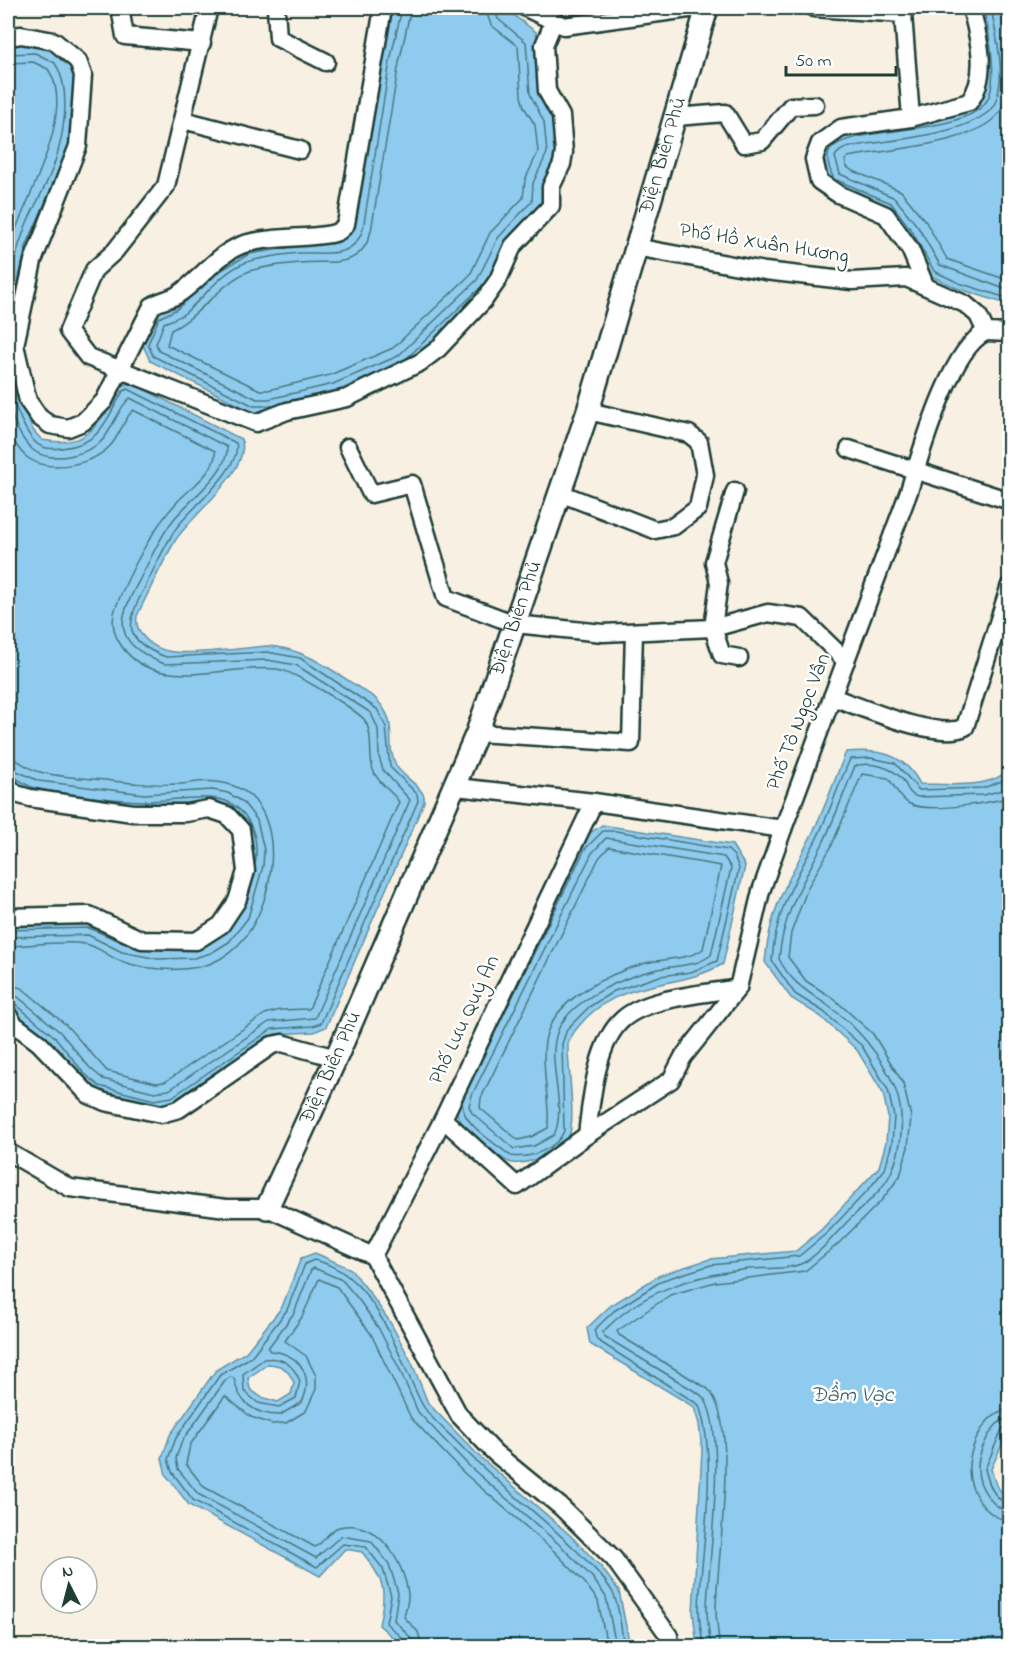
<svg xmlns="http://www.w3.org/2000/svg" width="1017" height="1654" font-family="'Indie Flower',sans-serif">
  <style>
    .water { fill: #8ecbee; stroke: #6292a4; stroke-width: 1.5; fill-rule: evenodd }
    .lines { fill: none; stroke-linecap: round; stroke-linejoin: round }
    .shore { stroke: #4b767e; stroke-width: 1.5 }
    .minor-casing { stroke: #1f3d34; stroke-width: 21 }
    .tertiary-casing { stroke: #1f3d34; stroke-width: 26 }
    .minor { stroke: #fff; stroke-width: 16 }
    .tertiary { stroke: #fff; stroke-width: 21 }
    .labels { text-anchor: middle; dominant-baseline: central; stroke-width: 5; stroke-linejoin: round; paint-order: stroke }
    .street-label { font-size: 21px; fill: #1f3d34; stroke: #fff }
    .water-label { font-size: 22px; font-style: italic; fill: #3b6062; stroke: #fff }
  </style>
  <rect width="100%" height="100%" fill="#f8f0e2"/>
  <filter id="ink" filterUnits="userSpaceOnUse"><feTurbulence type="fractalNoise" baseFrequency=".0167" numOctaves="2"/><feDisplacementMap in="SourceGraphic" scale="12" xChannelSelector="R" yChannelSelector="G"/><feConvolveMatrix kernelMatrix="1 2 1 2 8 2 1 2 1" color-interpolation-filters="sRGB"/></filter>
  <g filter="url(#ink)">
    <g class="water">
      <polygon points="389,8 504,8 536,32 556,115 561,148 546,200 480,297 406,367 337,397 262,414 253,412 150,361 142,343 154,314 239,251 341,238"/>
      <path d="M977,8H1009V305L957,288L929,275L907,234L829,183C818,161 819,151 838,136L976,104L982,98L985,87Z"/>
      <polygon points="8,42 53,45 72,65 77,82 72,152 10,334 8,334"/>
      <path d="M8,373L33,430L42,440C91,449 98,423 119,386L132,383L241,439C254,467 189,518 175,541C161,565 149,591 137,616C134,633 152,648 168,651C188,656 243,648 267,646C307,647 340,677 374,697C402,724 383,740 396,765C403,778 419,783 424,796V802L326,1027L314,1032L275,1034L175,1102L153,1105L97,1091L80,1078L51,1042L12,1010L8,1003V924L81,921L193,945L243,894L234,812L143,807L23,790L8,778Z"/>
      <path d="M846,752C879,749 904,753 920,784C946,784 990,790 1009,769L1010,1427L991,1469L996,1485L1009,1501V1646H697L693,1612L702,1450L699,1424L694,1407L590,1344L587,1328L610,1306L660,1275L710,1259L796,1251L822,1229L879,1167L886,1142L888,1117L883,1093L857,1050L820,1016L791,998L765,962C770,908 786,885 810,838C824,811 834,781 846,752Z"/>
      <path d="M602,825L732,845L745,866L723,964C678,990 626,978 586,1018C578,1027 572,1033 568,1044C567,1067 579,1128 565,1145C557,1154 520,1167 509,1162C501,1159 464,1127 460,1120C457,1116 456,1110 455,1107L580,845L590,833Z"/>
      <path d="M315,1253L351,1269L369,1292L390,1322L412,1363L428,1403L480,1457L570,1535L602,1568L619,1591L630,1646H402L379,1625C387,1590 385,1581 362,1552L345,1549L320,1576L189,1505L166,1475L162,1458L170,1435L216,1370L246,1352L282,1307L301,1258ZM268,1364C283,1365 288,1369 294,1383L291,1394L278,1402L261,1397L250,1389L248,1378Z"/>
    </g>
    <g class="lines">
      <g class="shore">
        <path d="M402,8L390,61L363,229C353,260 326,252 300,253C286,254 269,257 254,260C225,266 207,295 185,313C179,318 171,320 164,323L156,344L159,351L257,399H269L333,384L398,356L477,280L498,238L532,201L533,183L547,153L544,122L530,94L526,42L498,19L494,8"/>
        <path d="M411,8L399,63L371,231C361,271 330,260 299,263C285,264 271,266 257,269C225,275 202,316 171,330L167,345L260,390H268L330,375L393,348L470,275L490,233L523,198L525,180L538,152L535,125L524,107L521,96L518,46L491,25L485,8"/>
        <path d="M984,8C988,30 1000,83 986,102C962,136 852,125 831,149C824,157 830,171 834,179L891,203L912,231L934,271L959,283L1010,299"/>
        <path d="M991,8C996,36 1007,75 995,103C982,132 896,140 867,144C856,146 841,146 835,157L840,174L895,198L918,227L940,265L1010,291"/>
        <path d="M1000,8C1006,37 1016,79 1002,108C984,145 886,149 848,157L845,160L847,167L851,170L901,191L926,222L947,259L1010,281"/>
        <path d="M8,54L35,53L55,63C73,91 63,141 52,170C45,189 34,206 26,225C18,246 12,268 8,291"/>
        <path d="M8,63L33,62L48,69C79,115 20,206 8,252"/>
        <polyline points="220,271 249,254 287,248"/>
        <polyline points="189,298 177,309 159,318 148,344 153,356 254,406 273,406"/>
        <polyline points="8,327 26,247 48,196"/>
        <polyline points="407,358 483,285"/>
        <path d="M8,388C16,406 22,428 35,442C41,449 54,449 62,448C101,444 105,422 123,391L128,389L236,443C243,467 191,508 177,527C164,546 155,567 145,587C126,623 122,641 166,657L267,652L300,658L377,709L386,727L390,767L417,794L418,801L321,1023L313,1026L272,1029L172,1097L154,1100L99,1086L84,1073L55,1037L14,1003L8,1001"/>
        <path d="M8,406C14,420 20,440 33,450C51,465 93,454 105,437C114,425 119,407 130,398L227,447C229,472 188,501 174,519C161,535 153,554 144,571C132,596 108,627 137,649C146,655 154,661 165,664L267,660L296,665L371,713L378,729L379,757L383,770L410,800L315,1018L269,1022L169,1090L154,1092L103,1079L90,1068L60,1032L18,997L8,994"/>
        <path d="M8,427C12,438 18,451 28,458C51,474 94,464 111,445C120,435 124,419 133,410L215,451C217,471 190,488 178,501C153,527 129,573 116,607C111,618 113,632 119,642C151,697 228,663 277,669C294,671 351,707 364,719C374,734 368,753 373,770C378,784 392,791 399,802L309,1009L280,1010L265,1014L165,1082L156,1083L107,1071L66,1025L22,988L8,985"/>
        <path d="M8,758C21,759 27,770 40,772C63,778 89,778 112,781C135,784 158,785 181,784C192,783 205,780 217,782C277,789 279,858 263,903C252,934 233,959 199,967C174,972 140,969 118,960C107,955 97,946 85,944C60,940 32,946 8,946"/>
        <polyline points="8,767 39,781 144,794 213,790 228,793 243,802 257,820 264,850 263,866 248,918 229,942 211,953 194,958 158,959 122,952 88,935 8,937"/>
        <path d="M8,775C17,776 25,786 35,788C63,795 115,800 144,801C167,802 211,792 230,803C253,815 259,842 255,866"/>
        <path d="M606,838L724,857L731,868L711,955C696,967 676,965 658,969C627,976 572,998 558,1030C545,1063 568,1105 554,1135L534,1146L514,1149L472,1113L469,1106L472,1095L592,853Z"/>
        <path d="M609,847L721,866L703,949C689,960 664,958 646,963C610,973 552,999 545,1041C541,1070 550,1099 548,1128L531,1137L518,1140L480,1108L481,1098L599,858Z"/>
        <polyline points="8,930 89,928 136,948"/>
        <path d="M463,1099C457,1122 495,1143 511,1156C530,1159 557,1149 564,1131L562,1044L567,1029L589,1007L614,991L660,976L691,972L717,961L739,868L734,856L728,850L616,831H603L585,849L508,1006"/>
        <path d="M264,1359C283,1356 293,1365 300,1381L296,1398L279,1407L258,1403L244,1391L243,1374Z"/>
        <path d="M1010,1409C986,1410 968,1448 969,1470C969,1491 987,1520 1010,1520"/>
        <path d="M1010,1418C992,1419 977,1454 978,1470C978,1486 993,1510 1010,1511"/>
        <path d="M1010,1426L1002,1429L985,1469C988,1482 995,1502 1010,1504"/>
        <path d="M405,1646L404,1640L386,1623L391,1596L383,1569L366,1547L343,1544L317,1567L193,1500L172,1472L168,1459L176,1438L220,1375L251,1357L287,1310L305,1264L314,1260C376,1273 397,1356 422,1404C430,1419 448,1432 459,1444C497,1484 542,1516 581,1555C592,1566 605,1578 613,1593C620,1608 621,1630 624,1646"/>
        <path d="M413,1646L410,1637L394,1620L398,1593L389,1564L371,1541L341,1536L316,1558L198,1494L178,1469L176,1458L182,1441L225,1381L230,1377L234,1378C238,1403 255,1415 280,1415L302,1402C315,1375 298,1353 270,1351L268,1348L294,1313L311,1270L314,1268L342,1280L359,1300L379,1329L399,1368L418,1412L470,1467L560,1545L592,1577L606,1597L616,1646"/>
        <path d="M422,1646L418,1632L404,1617C405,1610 409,1602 408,1594C404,1562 378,1518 339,1527C328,1530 324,1543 315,1547L204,1487L186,1464L190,1445L225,1396L251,1417L272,1424L286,1423L306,1411L316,1389V1376L306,1356L285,1341L302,1317L319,1279L337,1287L371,1334L411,1418L464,1473L554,1551L585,1583L598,1601L607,1646"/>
        <path d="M703,1646C702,1634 699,1622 699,1609C701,1547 719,1465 699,1405L597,1340L594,1330L614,1311L663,1280L711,1265L799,1256L827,1233L869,1189L885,1169L892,1143L894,1117L888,1090L862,1046L824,1012L795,994L772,961C775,912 794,882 816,840C829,814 838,786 850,759L871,758L895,763L919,790L983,788L1010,778"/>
        <path d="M710,1646C710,1634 707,1622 707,1610C707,1568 730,1422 701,1395L604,1336L603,1332C641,1291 694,1275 749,1269C764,1268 789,1270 803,1263C819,1254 833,1237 846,1223C861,1208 882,1192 891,1173C903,1148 905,1114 895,1088C882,1056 856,1025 827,1005C806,990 792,984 779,959C783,913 803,883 823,843C835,818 844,792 855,766C870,761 893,767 903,780C908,788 908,794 918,797L984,795L1010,788"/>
        <path d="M719,1646C719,1634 716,1622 716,1610C716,1562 741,1423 708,1389L619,1335L617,1331L670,1295L715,1282L805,1271L838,1244L882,1200L900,1176L908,1147L911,1117L903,1083L873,1034L834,999L806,981L788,957L791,933L808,887L831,847L862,774L888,778C895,786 899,798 908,803C926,814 989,803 1010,797"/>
      </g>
      <g class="minor-casing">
        <g id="minor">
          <polyline points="120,8 125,36 202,43"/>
          <polyline points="209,8 166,186 115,251 94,270 68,331 88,357 256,423 287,411 347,398 421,362 438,349 484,300 498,280 513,246 551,206 551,187 562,164 564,152 561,116 547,91 544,45 554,21"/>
          <polyline points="276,8 278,38 326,62"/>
          <polyline points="526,8 564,26 696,8"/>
          <polyline points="814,8 903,14 911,118"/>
          <path d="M8,37L21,35L54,41L78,61L83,75L78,146L33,261L15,345L28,401L39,417L50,425L68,428L83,422L104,401L152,306C160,300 169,300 177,295C201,280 219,250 248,243C275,236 304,239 331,234C338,233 342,230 346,224L383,8"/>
          <polyline points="676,117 725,113 744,144 762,141 791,106 815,105"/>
          <polyline points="183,120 300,150"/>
          <polyline points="635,247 765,271 852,281 906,278 965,304 978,315 986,332 1010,333"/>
          <path d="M925,285L910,249L886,215L838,194L819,181L814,159L820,143L841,128L911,118L969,102C989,76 979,38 971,8"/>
          <polyline points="348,447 371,494 412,484 446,598 515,624 603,633 713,628 768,613 802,618 846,661"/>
          <polyline points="849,449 1010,501"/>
          <polyline points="735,491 714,562 719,583 713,628 722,655 739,658"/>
          <polyline points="560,493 655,530 674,526 698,508 705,475 699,442 689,434 588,411"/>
          <path d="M832,697C862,707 938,741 965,727L1010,585"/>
          <polyline points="477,733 631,743 634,632"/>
          <polyline points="8,786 16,794 30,798 133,813 186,813 209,809 227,815 241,830 246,871 237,901 221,925 196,941 142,940 89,915 8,917"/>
          <path d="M456,787L594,802L783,829L909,491C921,453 950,348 986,332"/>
          <polyline points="8,1015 14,1024 39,1043 89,1095 105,1102 161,1114 179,1109 272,1045 282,1043 336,1058"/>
          <path d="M443,1119L517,1186L587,1135C591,1102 596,1042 623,1019C648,997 706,994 738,988"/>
          <polyline points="587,1135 671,1080 683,1057 738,988 761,891 783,829"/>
          <polyline points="8,1152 70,1188 226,1208 267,1208 373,1256 459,1415 495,1453 561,1507 614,1559 669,1636 670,1646"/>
          <polyline points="373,1256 443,1119 594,802"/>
        </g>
      </g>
      <g class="tertiary-casing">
        <g id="tertiary">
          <path id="s1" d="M267,1208L336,1058L477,733L588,411L707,8"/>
        </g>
      </g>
      <use href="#minor" class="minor"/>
      <use href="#tertiary" class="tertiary"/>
    </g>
  </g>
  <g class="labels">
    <g class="street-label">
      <text stroke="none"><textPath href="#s1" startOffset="1126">Điện Biên Phủ</textPath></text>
      <text transform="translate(764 244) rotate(9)">Phố Hồ Xuân Hương</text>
      <text stroke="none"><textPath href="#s1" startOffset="640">Điện Biên Phủ</textPath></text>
      <text transform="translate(799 722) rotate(-69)">Phố Tô Ngọc Vân</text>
      <text transform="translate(465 1020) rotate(-65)">Phố Lưu Quý An</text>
      <text stroke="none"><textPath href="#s1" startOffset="154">Điện Biên Phủ</textPath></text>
    </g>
    <g class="water-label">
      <text x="852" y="1396">Đầm Vạc</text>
    </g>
  </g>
  <rect width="1017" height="1654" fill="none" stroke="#fff" stroke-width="30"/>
  <rect x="15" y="15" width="987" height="1624" fill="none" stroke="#1f3d34" stroke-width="2" filter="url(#ink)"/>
  <g transform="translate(69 1585) rotate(354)"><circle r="28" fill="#ffffff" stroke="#a5b1ae" stroke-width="1.5"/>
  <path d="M0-4.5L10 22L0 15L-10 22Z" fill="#1f3d34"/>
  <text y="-9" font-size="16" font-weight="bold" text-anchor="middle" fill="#1f3d34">N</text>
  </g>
  <path d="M786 66v9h110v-9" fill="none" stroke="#1f3d34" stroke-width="3"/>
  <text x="795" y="66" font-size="18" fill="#1f3d34" stroke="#ffffff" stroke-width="4.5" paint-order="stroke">50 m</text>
</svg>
